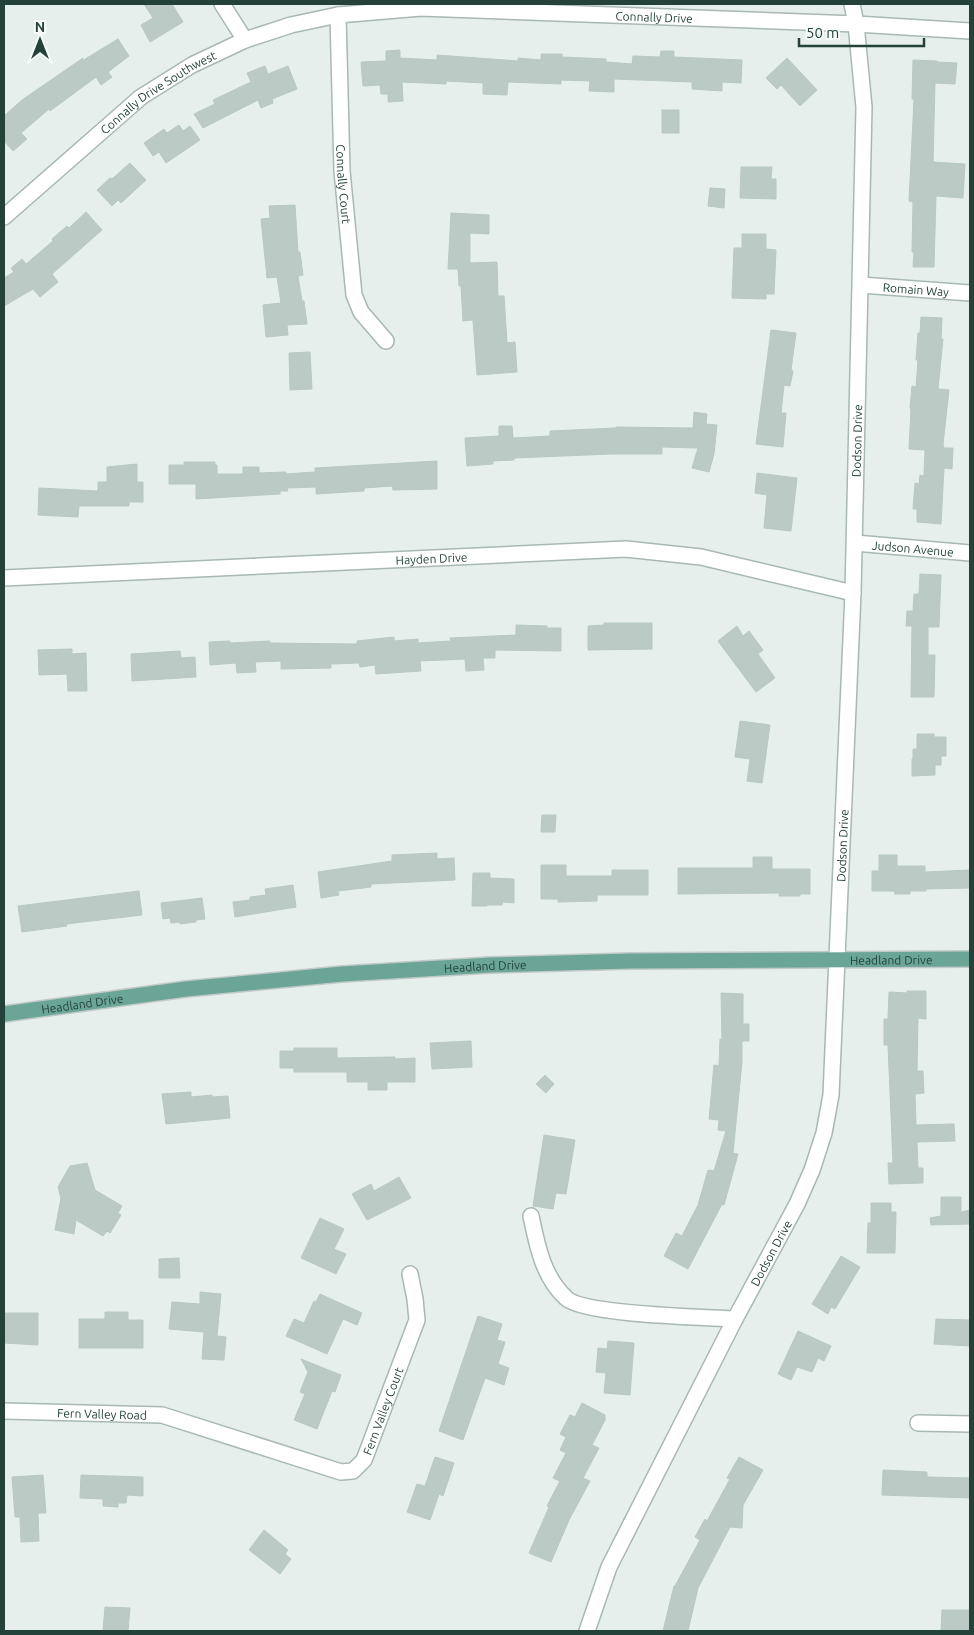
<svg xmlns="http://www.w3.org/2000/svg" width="974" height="1635" font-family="Ubuntu,sans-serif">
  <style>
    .building { fill: #bbcac4; stroke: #b8c9c2 }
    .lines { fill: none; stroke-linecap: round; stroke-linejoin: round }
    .minor-casing { stroke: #a8b8b2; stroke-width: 18 }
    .major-casing { stroke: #c2cac8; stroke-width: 18 }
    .minor { stroke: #fff; stroke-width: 15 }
    .major { stroke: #6aa596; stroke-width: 15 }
    .labels { text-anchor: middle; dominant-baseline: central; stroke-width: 4; stroke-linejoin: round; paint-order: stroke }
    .street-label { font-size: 12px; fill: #24423a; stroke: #f7fbf9 }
  </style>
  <rect width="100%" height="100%" fill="#e6efeb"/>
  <g class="building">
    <polygon points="144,4 172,4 183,22 150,42 141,25 153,18"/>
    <polygon points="118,39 129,56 108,72 112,77 101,85 96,77 50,111 49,109 21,133 27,139 13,151 4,141 4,116 22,100 83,58 82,61"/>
    <polygon points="400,50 400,58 437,60 437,55 518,61 518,58 541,60 541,54 562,54 562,57 606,59 606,62 632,64 633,56 660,57 661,51 674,51 674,57 742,60 741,83 722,82 722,91 692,89 692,82 614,79 614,92 589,91 590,81 561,80 561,84 508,82 507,95 483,94 483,83 446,81 446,84 402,82 403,101 388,102 388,94 381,94 380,85 363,86 361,62 386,61 386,51"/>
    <polygon points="787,58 817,90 800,106 781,85 777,89 766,78"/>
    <polygon points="913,60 937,61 937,62 957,63 955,84 935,83 933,162 965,164 963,198 936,196 934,267 913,267 914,252 912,252 913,202 909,201 914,99 912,99"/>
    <polygon points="265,66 268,74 288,66 297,89 272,99 273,103 261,108 258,100 203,128 194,114 215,104 213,100 251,82 247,73"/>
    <rect x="662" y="110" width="17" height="23"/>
    <polygon points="179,125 183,131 190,126 200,140 166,163 159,152 153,156 144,143 164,129 167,133"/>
    <polygon points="130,163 146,180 121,203 118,200 112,206 97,190 110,178 112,179"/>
    <polygon points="741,167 772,167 771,179 776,179 776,199 740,198"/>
    <polygon points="710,188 725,189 724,208 708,206"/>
    <polygon points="295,205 298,252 300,252 303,275 298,276 302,301 304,301 307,324 287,325 288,335 266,337 263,305 281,303 277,277 267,278 261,219 270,218 269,206"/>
    <polygon points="86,212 102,230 52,274 58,282 40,297 33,289 4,306 4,278 14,272 11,268 22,259 26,264 53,241 52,239 67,226 69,228"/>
    <polygon points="451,213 489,215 489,234 470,233 470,263 497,262 498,296 504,296 507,343 515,342 517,372 477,375 473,320 463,321 461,286 459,286 458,269 448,269"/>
    <polygon points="742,234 766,234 766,249 776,250 774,294 766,294 766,299 732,298 734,248 742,248"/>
    <polygon points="921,317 942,318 941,339 943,339 938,389 949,390 943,444 944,448 953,448 952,469 944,468 941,524 917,522 917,509 913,509 915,483 919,484 920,475 924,476 925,450 909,449 911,409 910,408 912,386 916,387 918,360 916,360 918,333 920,333"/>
    <polygon points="771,330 796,333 791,370 793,371 790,386 784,385 781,413 786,413 783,447 756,444"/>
    <polygon points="310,352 312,389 290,390 289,353"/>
    <polygon points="694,412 707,414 706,424 717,425 714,454 709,472 692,468 698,448 662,447 662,454 611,454 514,458 514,460 493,461 493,464 467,466 465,438 499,436 499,426 512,426 513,438 550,436 550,431 616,428 616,427 693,428"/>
    <polygon points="437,461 437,489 393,490 392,486 364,488 364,491 316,494 316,487 287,488 288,491 280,491 280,494 196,499 196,484 169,484 169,465 184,465 184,462 215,462 215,465 217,465 217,474 243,474 243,467 259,467 259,473 286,472 286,474 315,472 315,468"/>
    <polygon points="137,464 137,482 143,482 143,502 129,502 129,506 79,506 78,517 38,515 39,488 98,491 98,482 107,482 107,467"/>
    <polygon points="757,473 797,478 791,531 764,528 767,495 755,493"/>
    <polygon points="920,574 941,575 939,627 928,627 928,655 935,655 934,697 911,697 912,626 906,626 907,611 913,611 914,594 919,594"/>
    <polygon points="604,623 652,623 652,649 588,650 588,626 604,625"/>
    <polygon points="516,625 547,626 547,628 561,628 561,651 495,650 495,658 483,658 484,670 466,671 465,659 420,661 421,671 376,674 375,665 360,667 359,663 331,664 331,668 281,669 281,661 255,662 256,672 237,673 236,663 210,665 209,642 230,641 230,643 270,641 270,643 357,644 357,641 394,637 394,641 418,639 418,643 451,641 450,638 516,635"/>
    <polygon points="737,626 743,636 749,631 763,650 758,654 775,678 756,692 718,641"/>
    <polygon points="72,649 72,654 86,653 87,691 68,691 67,674 39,675 38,650"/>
    <polygon points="180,651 181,658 195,657 196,677 132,681 131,654"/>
    <polygon points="740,721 770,725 762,783 747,781 750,759 735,757"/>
    <polygon points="917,734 934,734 934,737 946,737 946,756 941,756 941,765 935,765 935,775 912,776 912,759 913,759 913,749 917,749"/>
    <polygon points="542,815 556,815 555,832 541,832"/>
    <polygon points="437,853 437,859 454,858 455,880 371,884 371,887 338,891 339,895 321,898 318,872 392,861 392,855"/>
    <polygon points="879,855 897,855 897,866 925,866 925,872 970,870 970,888 926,889 926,891 910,891 910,894 895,894 894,891 872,891 872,871 879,871"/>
    <polygon points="753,857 772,857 772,869 810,869 810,894 800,894 800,896 779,896 779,893 678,894 678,868 753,868"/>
    <polygon points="541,865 566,865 566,876 612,876 612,870 648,870 648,895 597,895 597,901 558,902 558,899 541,899"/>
    <polygon points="473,873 490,873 490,878 514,879 514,903 503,902 502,905 487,905 487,906 472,906"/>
    <polygon points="293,885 296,907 235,917 233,902 250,900 250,897 266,895 265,889"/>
    <polygon points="139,891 142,915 66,924 67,926 22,932 18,906"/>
    <polygon points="202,898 205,919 196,920 196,922 180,924 180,922 171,923 170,918 163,919 161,903"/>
    <polygon points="907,991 926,991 926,1019 918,1018 917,1071 923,1071 924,1093 915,1094 916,1125 954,1124 955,1141 917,1142 918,1168 923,1168 923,1183 889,1184 888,1163 893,1163 888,1045 884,1045 884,1019 888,1019 889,992 907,993"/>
    <polygon points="721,993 743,994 743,1024 749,1024 749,1041 742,1041 742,1062 733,1153 738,1154 724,1205 722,1204 688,1269 664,1256 676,1233 682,1236 698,1205 708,1170 714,1171 726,1131 718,1130 719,1120 709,1119 714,1065 719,1066 720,1039 722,1040"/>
    <polygon points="471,1041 472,1067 432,1069 430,1043"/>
    <polygon points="294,1048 337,1048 337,1058 395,1057 395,1059 415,1058 415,1082 387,1082 387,1090 368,1090 368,1082 347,1082 347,1072 294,1072 294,1068 280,1068 280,1051 294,1051"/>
    <polygon points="545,1075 554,1084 546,1093 536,1084"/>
    <polygon points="191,1092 191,1097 212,1095 212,1097 228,1096 230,1118 166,1124 162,1094"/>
    <polygon points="544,1135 575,1140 566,1194 556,1193 553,1209 533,1206"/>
    <polygon points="87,1163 95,1190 122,1206 118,1213 121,1215 110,1233 107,1231 103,1236 76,1220 74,1234 55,1230 61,1198 58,1187 70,1166"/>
    <polygon points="399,1177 411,1198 367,1220 352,1194 371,1184 374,1191"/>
    <polygon points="941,1197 961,1197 961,1212 970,1210 970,1224 931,1225 930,1218 941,1216"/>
    <polygon points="871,1203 891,1203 891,1212 896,1212 895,1253 867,1253 868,1223 871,1223"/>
    <polygon points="320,1218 344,1229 334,1249 346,1254 336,1274 301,1258"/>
    <polygon points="841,1256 860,1267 835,1309 831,1307 828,1314 812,1304"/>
    <polygon points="179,1258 180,1278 159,1278 159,1259"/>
    <polygon points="200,1292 221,1294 217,1336 226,1337 224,1360 202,1359 204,1332 169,1329 172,1302 200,1304"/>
    <polygon points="320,1294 362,1313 357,1325 343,1319 327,1354 286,1336 294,1319 304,1323 314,1301 316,1302"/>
    <polygon points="105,1312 128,1312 128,1320 143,1320 143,1348 79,1348 79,1319 105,1319"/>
    <polygon points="4,1313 38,1313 38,1345 4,1343"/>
    <polygon points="478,1316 502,1324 497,1340 505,1342 498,1364 509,1368 504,1385 485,1378 463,1440 439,1431"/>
    <polygon points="936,1319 970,1320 970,1346 934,1344"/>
    <polygon points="798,1331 831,1346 824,1361 818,1358 812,1372 797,1367 791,1380 778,1374"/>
    <polygon points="608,1341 634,1343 630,1395 604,1393 606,1373 596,1372 598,1348 607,1349"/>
    <polygon points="301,1359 341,1375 335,1392 332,1391 317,1429 294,1420 305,1394 300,1392 308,1372"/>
    <polygon points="582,1403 605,1415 605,1420 592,1445 599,1448 583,1478 590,1481 569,1520 551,1562 529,1553 549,1507 547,1506 560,1481 553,1478 566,1453 560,1450 566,1437 560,1434 570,1415 575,1417"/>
    <polygon points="435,1457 454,1463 443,1496 439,1494 430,1520 407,1512 417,1484 425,1486"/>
    <polygon points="739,1457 763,1470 743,1505 742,1528 730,1527 698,1588 688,1631 663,1631 674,1586 675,1586 700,1540 695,1537 705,1519 707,1521 730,1479 727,1478"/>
    <polygon points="883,1470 927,1472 927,1477 970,1478 970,1498 882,1495"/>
    <polygon points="43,1475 46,1513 38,1513 39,1541 21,1542 20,1517 15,1517 12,1477"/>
    <polygon points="81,1475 143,1477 143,1496 127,1495 126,1503 118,1503 118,1507 103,1506 103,1499 80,1498"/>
    <polygon points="264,1530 288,1550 285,1554 291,1559 280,1574 249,1550"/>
    <polygon points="105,1607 130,1608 128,1631 103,1631"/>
    <polygon points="942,1610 970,1610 970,1631 941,1631"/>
  </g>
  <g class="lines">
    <g class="minor-casing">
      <g id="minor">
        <polyline points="222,4 245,40"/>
        <path id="s1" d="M338,15L342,171L354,295L361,312L386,341"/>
        <path id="s2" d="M4,217L141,97L192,65L245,40L291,25L338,15L421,8L856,24L970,31"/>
        <path id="s3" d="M861,285L970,293"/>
        <path id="s4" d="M855,543L970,553"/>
        <path id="s5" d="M4,578L626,549L701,557L853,593"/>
        <path d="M531,1216C537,1245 543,1277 566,1298C583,1315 705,1317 735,1319"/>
        <path id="s6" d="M4,1411L162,1415L341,1472L353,1471L364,1460L417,1320L415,1299L410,1274"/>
        <polyline points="918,1423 970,1424"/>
        <path id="s7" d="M587,1631L609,1567L735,1319L797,1204L812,1170L824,1133L831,1095L853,593L864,107L856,24L852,4"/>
      </g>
    </g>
    <g class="major-casing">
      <g id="major">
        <path id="s8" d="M4,1014L186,989L342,974L490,965L630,961L970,959"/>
      </g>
    </g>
    <use href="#minor" class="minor"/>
    <use href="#major" class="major"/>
  </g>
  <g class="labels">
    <g class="street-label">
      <text stroke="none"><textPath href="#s2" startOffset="714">Connally Drive</textPath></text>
      <text stroke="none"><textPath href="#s2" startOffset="199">Connally Drive Southwest</textPath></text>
      <text stroke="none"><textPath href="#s1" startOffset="169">Connally Court</textPath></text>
      <text stroke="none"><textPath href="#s3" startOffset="55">Romain Way</textPath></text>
      <text stroke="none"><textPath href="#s7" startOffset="1246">Dodson Drive</textPath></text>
      <text stroke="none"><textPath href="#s4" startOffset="58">Judson Avenue</textPath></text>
      <text stroke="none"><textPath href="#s5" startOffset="428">Hayden Drive</textPath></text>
      <text stroke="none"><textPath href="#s7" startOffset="841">Dodson Drive</textPath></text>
      <text stroke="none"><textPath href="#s8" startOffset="890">Headland Drive</textPath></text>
      <text stroke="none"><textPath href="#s8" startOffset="484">Headland Drive</textPath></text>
      <text stroke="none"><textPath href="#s8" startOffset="79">Headland Drive</textPath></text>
      <text stroke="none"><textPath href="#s7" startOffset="421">Dodson Drive</textPath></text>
      <text stroke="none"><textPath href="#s6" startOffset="426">Fern Valley Court</textPath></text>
      <text stroke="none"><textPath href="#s6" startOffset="98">Fern Valley Road</textPath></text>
    </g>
  </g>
  <rect width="974" height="1635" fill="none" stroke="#24423a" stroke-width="10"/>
  <g transform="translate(40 40)" stroke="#f7fbf9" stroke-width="4" paint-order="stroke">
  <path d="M0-4L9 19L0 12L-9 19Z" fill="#24423a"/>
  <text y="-8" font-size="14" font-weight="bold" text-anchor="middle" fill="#24423a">N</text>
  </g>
  <path d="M799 38v8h125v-8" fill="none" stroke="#24423a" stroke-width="2.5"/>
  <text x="806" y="38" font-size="15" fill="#24423a" stroke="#f7fbf9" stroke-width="4" paint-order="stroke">50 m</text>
</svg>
